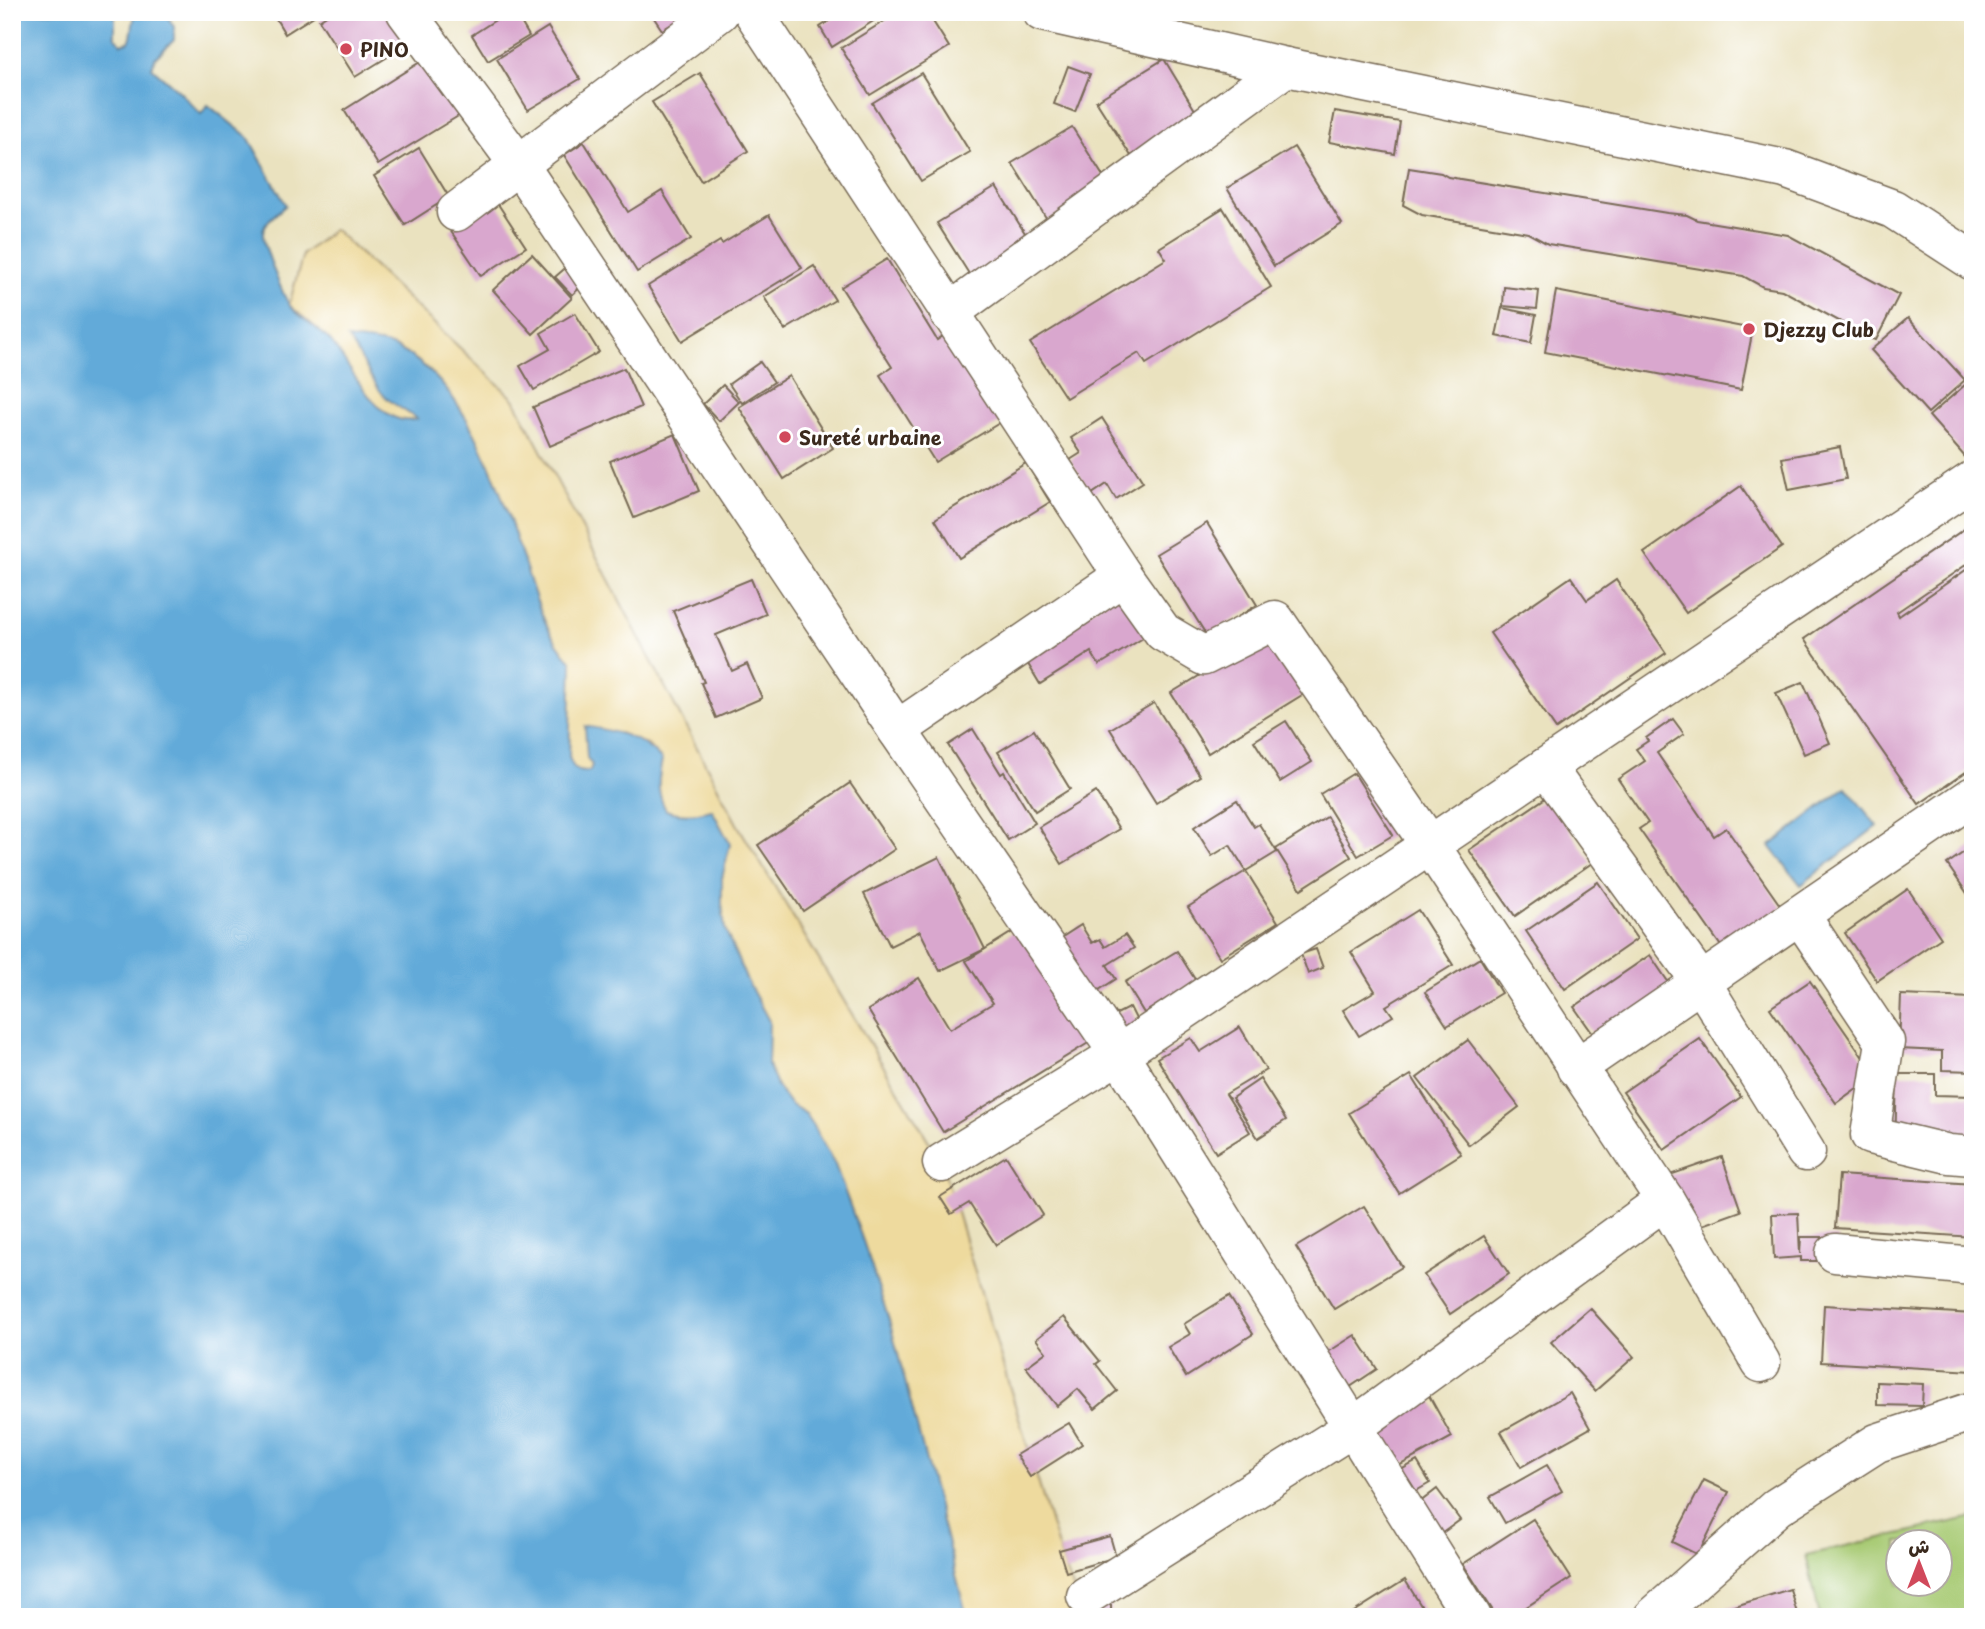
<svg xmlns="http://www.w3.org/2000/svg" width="1985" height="1629" font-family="'Playpen Sans','Playpen Sans Arabic',sans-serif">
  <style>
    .green { fill: #a7ca73; stroke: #717a48; stroke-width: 2; fill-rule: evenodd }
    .sand { fill: #eeda9e; stroke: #94825e; stroke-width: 2 }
    .water { fill: #62aad9; stroke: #4e6a7c; stroke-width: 2 }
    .building { fill: #d9a7ce }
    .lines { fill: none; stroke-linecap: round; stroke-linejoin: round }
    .minor-casing { stroke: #786a56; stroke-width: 41 }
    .minor { stroke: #fff; stroke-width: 38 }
    .poi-dot { fill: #d1495b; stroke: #fff; stroke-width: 2.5 }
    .labels { text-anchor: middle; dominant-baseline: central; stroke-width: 6; stroke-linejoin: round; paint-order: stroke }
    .poi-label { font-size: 19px; font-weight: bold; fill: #3b2a1e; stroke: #fff; text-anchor: start }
  </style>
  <rect width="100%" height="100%" fill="#fff"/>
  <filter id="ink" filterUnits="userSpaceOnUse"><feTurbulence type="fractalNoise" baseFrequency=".0143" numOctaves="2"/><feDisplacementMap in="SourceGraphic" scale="14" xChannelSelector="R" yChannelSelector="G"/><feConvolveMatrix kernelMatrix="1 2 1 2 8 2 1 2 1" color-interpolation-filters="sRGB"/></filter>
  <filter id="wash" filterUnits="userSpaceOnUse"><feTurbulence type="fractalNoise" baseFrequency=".00686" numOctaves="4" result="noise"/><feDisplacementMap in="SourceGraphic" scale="28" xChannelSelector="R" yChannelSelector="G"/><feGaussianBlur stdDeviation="1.57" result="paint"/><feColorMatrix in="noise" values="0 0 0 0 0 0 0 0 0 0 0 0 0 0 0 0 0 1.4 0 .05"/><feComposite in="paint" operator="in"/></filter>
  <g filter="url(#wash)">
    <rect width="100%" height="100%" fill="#eae2bf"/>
    <path class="green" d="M1973,1517V1617H1820L1806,1555ZM1898,1542H1940V1584H1898Z"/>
    <path class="sand" d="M334,229L514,399L737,824L942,1163L1060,1554L1084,1617H967L889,1320L863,1241L835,1165L806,1114L790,1104L777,1086L768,1064L769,1021L746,979L725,929L722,904V878L730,844L712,810C696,814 682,816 666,810C656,793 658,779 662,760L648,745L620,733L592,765L590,772C576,773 573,769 569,757L572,662C545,634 536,600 524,563C501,493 471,388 401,350C387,342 365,342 349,339L408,413L417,419C376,430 352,366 330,341C318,328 303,317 289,305L303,254Z"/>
    <g class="water">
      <path d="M12,12H115V36L121,44L129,42C134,32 131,21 137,12H165L174,27V40L155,58L152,68L179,91L201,114L208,105L248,137L286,205C278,213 264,221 263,233C262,243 284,299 291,307C303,320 320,329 331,342C351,366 379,431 417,419C405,410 390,404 381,392C369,375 361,356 348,339C365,341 386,342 400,350C471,386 502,497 526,568C537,603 546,635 572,662L569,757C573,769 577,774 590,771L592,765L587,758L585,726C617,732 639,735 662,760C658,779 656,793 666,810C682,816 696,814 712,810L730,844L722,878V904L725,929L746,979L769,1021L768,1064L777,1086L790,1104L806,1114L835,1165L863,1241L889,1320L967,1617H12Z"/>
      <polygon points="1846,787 1877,826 1801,885 1770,846"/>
    </g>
    <g id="blocks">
      <g class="building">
        <polygon points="272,12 320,12 285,34"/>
        <polygon points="331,12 394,12 412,42 355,77 319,20"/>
        <polygon points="508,12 515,12 529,36 488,61 472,35"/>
        <polygon points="650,12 691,12 662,30"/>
        <polygon points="843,12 881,12 883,15 832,47 820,27"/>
        <polygon points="899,12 927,12 949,47 870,95 841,48"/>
        <polygon points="548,27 580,79 528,110 497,59"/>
        <polygon points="425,59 460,115 378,165 344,110"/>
        <polygon points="1164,59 1198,115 1131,156 1096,101"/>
        <polygon points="1068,66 1090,74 1075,112 1054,104"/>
        <polygon points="700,73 748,151 701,181 652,102"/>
        <polygon points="921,73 970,152 921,181 872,103"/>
        <polygon points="1335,111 1400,122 1395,154 1329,142"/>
        <polygon points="1072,127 1108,184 1048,221 1012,163"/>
        <polygon points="584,142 628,212 662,191 691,239 637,272 564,155"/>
        <polygon points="1294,147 1342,224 1274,266 1227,188"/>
        <polygon points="419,148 449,197 405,225 374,176"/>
        <polygon points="1409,168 1441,173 1448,177 1667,213 1687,215 1697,220 1788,235 1899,295 1876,340 1872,339 1782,290 1763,287 1743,276 1548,244 1528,233 1422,215 1403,205"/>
        <polygon points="996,187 1030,241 971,277 937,223"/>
        <polygon points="496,201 526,247 481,276 450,230"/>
        <polygon points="1223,208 1271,287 1146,364 1139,353 1066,398 1030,343 1166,259 1159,248"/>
        <polygon points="769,215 802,268 682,341 648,286 720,241 722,244"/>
        <polygon points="532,254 572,298 533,334 493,290"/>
        <polygon points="887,259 937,340 946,334 1001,422 935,462 880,375 892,367 841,287"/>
        <polygon points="570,264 586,282 572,295 555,277"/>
        <polygon points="814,266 835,300 785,330 764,297"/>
        <polygon points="1504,287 1539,291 1537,309 1503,306"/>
        <polygon points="1556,291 1753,329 1741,390 1545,352"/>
        <polygon points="1502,308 1536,315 1531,343 1496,336"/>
        <polygon points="575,313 599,352 534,390 520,366 550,349 541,333"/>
        <polygon points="1908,318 1965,380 1928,413 1871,350"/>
        <polygon points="760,362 774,382 742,403 729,384"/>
        <polygon points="624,368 641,407 550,446 533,407"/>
        <polygon points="789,376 833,448 784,479 739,407"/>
        <polygon points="1973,378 1973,466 1929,416"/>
        <polygon points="723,385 739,402 719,421 703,404"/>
        <polygon points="1102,418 1143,482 1116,499 1107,484 1092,494 1070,460 1081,453 1071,438"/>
        <polygon points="675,434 699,491 634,518 610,461"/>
        <polygon points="1840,447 1846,479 1789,490 1782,458"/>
        <polygon points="1026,463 1050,502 959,558 935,519"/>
        <polygon points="1741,486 1782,547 1686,613 1644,553"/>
        <polygon points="1207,523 1257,605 1207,636 1156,554"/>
        <polygon points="1973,523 1973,560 1897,612 1899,616 1973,565 1973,767 1919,804 1804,639"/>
        <polygon points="1571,577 1587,600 1616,580 1666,653 1556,729 1490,633"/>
        <polygon points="751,579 766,614 716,635 732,671 747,664 762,698 716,718 701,683 704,682 673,611"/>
        <polygon points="1121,592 1148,635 1099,665 1091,652 1040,684 1022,654"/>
        <polygon points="1271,632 1307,692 1208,753 1171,693"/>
        <polygon points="1803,682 1830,743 1804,754 1776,693"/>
        <polygon points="1154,703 1200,776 1156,803 1110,729"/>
        <polygon points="1673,719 1684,734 1657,753 1714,836 1726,828 1782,908 1723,949 1639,829 1648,823 1618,779 1645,761 1636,749 1648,741 1646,738"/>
        <polygon points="1286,721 1312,762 1280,782 1254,741"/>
        <polygon points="973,729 1001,774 1004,772 1035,823 1008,840 948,745"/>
        <polygon points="1034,730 1070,789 1035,811 998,752"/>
        <polygon points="1354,773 1393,835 1358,856 1320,794"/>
        <polygon points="850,783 895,849 803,911 758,845"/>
        <polygon points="1096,792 1119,829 1062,864 1039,827"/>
        <polygon points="1547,797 1592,863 1515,916 1469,850"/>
        <polygon points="1237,800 1254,827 1259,824 1277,852 1246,871 1278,922 1220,958 1188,907 1246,871 1230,845 1212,856 1194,827"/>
        <polygon points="1327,817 1351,857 1301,889 1276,849"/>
        <polygon points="1973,846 1973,902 1947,864"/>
        <polygon points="939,857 985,949 940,971 920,931 890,946 864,894"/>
        <polygon points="1598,882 1637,939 1565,989 1526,931"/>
        <polygon points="1908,889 1941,938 1877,981 1845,933"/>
        <polygon points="1418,910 1453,965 1386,1006 1393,1016 1359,1036 1343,1010 1375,991 1351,952"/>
        <polygon points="1081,925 1092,943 1100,939 1105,947 1125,935 1134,948 1107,965 1116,979 1088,997 1053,943"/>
        <polygon points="1019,928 1090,1042 943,1132 868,1010 919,978 950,1029 993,1003 966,961"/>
        <polygon points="1316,949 1323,968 1308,974 1301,954"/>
        <polygon points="1177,951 1196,981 1144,1013 1125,982"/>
        <polygon points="1650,955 1673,989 1598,1041 1574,1007"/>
        <polygon points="1480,958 1501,993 1447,1026 1425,992"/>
        <polygon points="1810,981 1875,1075 1836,1103 1770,1008"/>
        <polygon points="1901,995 1973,998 1973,1071 1942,1070 1942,1051 1899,1049"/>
        <polygon points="1130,1007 1139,1025 1117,1037 1107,1019"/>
        <polygon points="1240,1027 1266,1070 1226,1094 1250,1132 1216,1153 1157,1058 1191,1038 1200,1052"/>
        <polygon points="1700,1039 1741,1097 1664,1150 1623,1092"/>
        <polygon points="1468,1040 1519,1107 1469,1145 1417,1078"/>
        <polygon points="1897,1074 1935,1074 1935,1095 1973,1096 1973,1151 1895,1149"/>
        <polygon points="1411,1075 1461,1154 1399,1193 1349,1113"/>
        <polygon points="1260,1079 1286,1120 1258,1138 1232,1098"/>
        <polygon points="1006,1156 1043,1215 996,1245 969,1203 951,1214 940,1197"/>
        <polygon points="1722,1157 1741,1211 1677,1234 1658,1179"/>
        <polygon points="1839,1175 1973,1184 1973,1237 1835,1228"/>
        <polygon points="1364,1206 1402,1267 1334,1309 1296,1247"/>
        <polygon points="1798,1213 1800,1254 1801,1237 1838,1237 1838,1261 1801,1261 1801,1257 1774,1259 1772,1214"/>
        <polygon points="1484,1236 1509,1274 1450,1314 1424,1275"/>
        <polygon points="1229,1296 1253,1334 1186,1377 1168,1347 1190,1334 1184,1324"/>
        <polygon points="1824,1305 1973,1314 1973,1371 1821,1362"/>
        <polygon points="1590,1308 1634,1357 1595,1391 1551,1342"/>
        <polygon points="1064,1317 1100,1361 1096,1364 1117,1391 1095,1409 1078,1389 1057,1406 1026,1367 1046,1352 1036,1339"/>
        <polygon points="1355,1335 1377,1369 1347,1389 1325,1354"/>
        <polygon points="1877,1382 1923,1384 1922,1406 1877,1405"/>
        <polygon points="1422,1383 1452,1437 1395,1468 1365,1414"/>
        <polygon points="1570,1393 1590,1428 1521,1467 1501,1432"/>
        <polygon points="1069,1423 1082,1444 1030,1477 1016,1455"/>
        <polygon points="1417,1461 1430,1483 1409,1495 1395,1473"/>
        <polygon points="1547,1465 1562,1491 1505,1523 1490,1497"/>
        <polygon points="1704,1480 1729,1492 1698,1555 1672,1542"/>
        <polygon points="1437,1489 1460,1520 1430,1542 1406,1513"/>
        <polygon points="1533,1519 1571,1578 1511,1617 1497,1617 1463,1564"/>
        <polygon points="1110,1536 1116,1557 1066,1572 1059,1550"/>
        <polygon points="1405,1580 1428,1617 1358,1617 1354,1612"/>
        <polygon points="1790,1589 1798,1617 1703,1617 1703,1616"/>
        <rect x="1085" y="1599" width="26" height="18"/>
      </g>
    </g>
  </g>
  <g filter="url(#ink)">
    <use href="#blocks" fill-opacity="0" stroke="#786a56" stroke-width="2"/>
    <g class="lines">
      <g class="minor-casing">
        <g id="minor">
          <polyline points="406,12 519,165 897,730 1119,1054 1472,1617"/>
          <polyline points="753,12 1123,576 1163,632 1204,656 1275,620 1430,845 1665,1200 1761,1363"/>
          <polyline points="1042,12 1286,67 1785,169 1893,209 1973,261"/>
          <polyline points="456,212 720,12"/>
          <polyline points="949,313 1286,67"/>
          <polyline points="897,730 1123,576"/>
          <polyline points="1546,767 1701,982 1806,1152"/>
          <polyline points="1800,915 1885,1042 1870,1135 1949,1154 1973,1156"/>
          <polyline points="1576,1068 1973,796"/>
          <polyline points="942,1163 1119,1054 1973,480"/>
          <polyline points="1835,1253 1973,1266"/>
          <polyline points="1086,1596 1352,1428 1665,1200"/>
          <polyline points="1653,1617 1777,1507 1877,1443 1973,1411"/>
        </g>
      </g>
      <use href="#minor" class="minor"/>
    </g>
  </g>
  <g class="poi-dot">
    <circle cx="346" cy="49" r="7"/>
    <circle cx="1749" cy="329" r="7"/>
    <circle cx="785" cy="437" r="7"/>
  </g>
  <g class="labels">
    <g class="poi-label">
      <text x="360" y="49">PINO</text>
      <text x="1763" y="329">Djezzy Club</text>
      <text x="799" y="437">Sureté urbaine</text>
    </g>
  </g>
  <rect width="1985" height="1629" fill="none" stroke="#fff" stroke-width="42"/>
  <g transform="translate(1919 1563)"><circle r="33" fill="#ffffff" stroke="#b1aaa5" stroke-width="2"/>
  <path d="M0-5L12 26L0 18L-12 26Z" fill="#d1495b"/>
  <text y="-10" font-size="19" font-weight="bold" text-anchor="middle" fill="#3b2a1e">ش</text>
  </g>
</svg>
